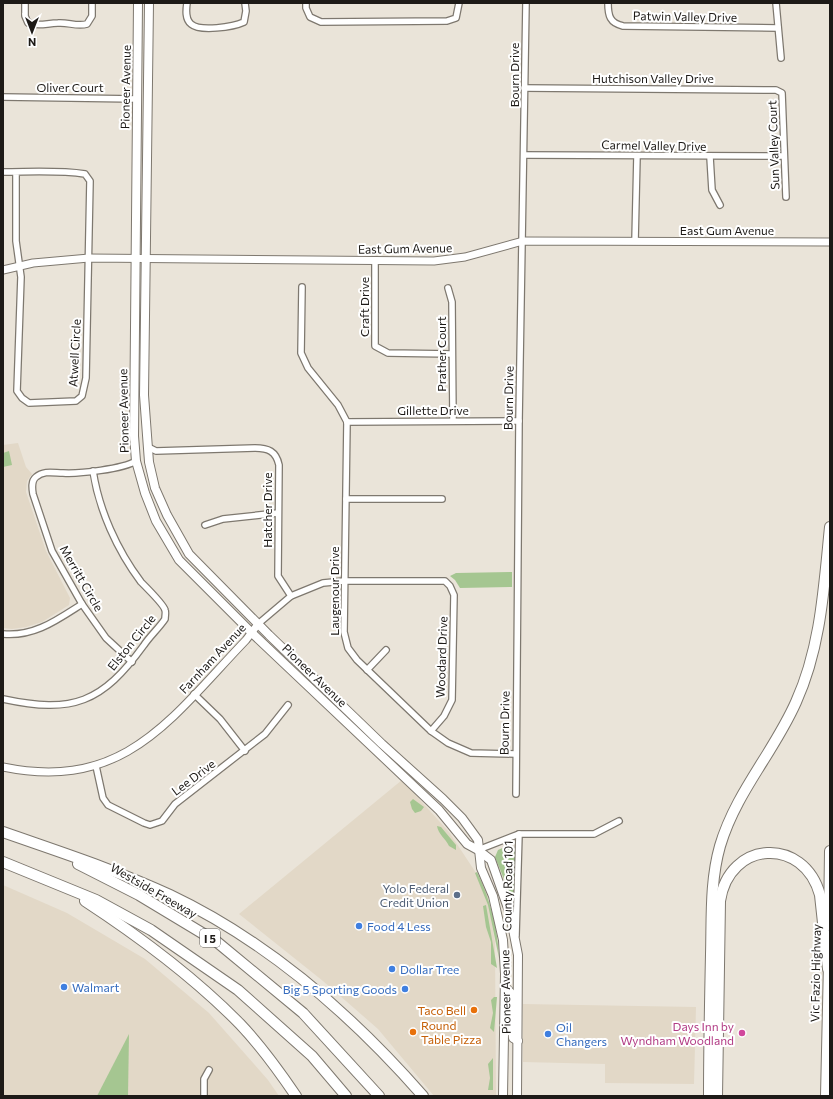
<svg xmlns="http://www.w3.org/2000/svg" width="833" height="1099" font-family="Commissioner,sans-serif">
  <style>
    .built { fill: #e2d8c7 }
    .green { fill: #a5c691 }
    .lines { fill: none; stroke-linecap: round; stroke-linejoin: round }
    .minor-casing { stroke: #7e786f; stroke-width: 8 }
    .tertiary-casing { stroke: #7e786f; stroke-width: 9 }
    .secondary-casing { stroke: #7e786f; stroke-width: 10 }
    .motorway-casing { stroke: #7e786f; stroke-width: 12 }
    .minor { stroke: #fff; stroke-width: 5.5 }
    .tertiary { stroke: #fff; stroke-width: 7 }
    .secondary { stroke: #fff; stroke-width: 8 }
    .motorway { stroke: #fff; stroke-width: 10 }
    .service-dot { fill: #5c6f8a; stroke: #fff; stroke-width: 1.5 }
    .shop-dot { fill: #3f7fe0; stroke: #fff; stroke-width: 1.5 }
    .food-dot { fill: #e8710a; stroke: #fff; stroke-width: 1.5 }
    .hotel-dot { fill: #d1479c; stroke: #fff; stroke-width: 1.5 }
    .labels { text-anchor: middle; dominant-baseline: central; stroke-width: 4; stroke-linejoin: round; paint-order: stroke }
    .shield { fill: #fff; stroke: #615f5d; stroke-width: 1 }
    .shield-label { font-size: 11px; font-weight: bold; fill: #1d1a17 }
    .street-label { font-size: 12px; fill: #1d1a17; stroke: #fff }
    .service-label { font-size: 12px; fill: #4e5e75; stroke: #fff; text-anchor: end }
    .shop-label { font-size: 12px; fill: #366cbe; stroke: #fff; text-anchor: start }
    .food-label { font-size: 12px; fill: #c56008; stroke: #fff; text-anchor: end }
    .hotel-label { font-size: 12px; fill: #b23c85; stroke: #fff; text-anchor: end }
  </style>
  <rect width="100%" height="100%" fill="#eae4d9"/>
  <g class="built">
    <polygon points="18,443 26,467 32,474 27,481 26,492 46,551 70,598 69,605 42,622 26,627 12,629 3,628 3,445"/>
    <polygon points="402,780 449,832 486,888 495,942 496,1096 434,1096 378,1029 323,981 239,914"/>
    <polygon points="3,885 67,913 145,959 209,1013 268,1080 279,1096 3,1096"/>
    <polygon points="523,1004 696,1007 694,1084 605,1083 605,1064 523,1062"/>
  </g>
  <g class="green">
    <polygon points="9,451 12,465 3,467 3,453"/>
    <polygon points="512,572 512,587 460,588 455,580 450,576 456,573"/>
    <polygon points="413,799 424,807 421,811 415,813 412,809 410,802"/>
    <path d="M437,826L441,827L456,845V850L449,846C446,839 438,834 437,826Z"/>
    <polygon points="511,844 516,853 515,899 512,899 495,857 498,850"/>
    <path d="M477,872C490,899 498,928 499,958L488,905L475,873Z"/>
    <polygon points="486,905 497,968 491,964 491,942 486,927 483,906"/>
    <polygon points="494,997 497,997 494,1032 490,1028 493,1013 491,1000"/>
    <polygon points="129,1034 128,1096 97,1096"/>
    <polygon points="493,1058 493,1090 488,1090 490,1078 488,1064"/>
  </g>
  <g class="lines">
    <g class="minor-casing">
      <g id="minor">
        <path d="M25,3V16L28,23C39,27 47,23 58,23C68,22 77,27 87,24L92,16V3"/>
        <path d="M187,3C186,10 185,19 191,24C200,32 233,27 244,22L246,11L245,3"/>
        <polyline points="306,3 306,8 310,17 321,22 447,21 456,18 459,3"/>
        <path d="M608,3C608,16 610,23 623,26L778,28"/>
        <polyline points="776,3 781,58"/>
        <polyline points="524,88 776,90 782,93 786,197"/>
        <polyline points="3,97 137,99"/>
        <polyline points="524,155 784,156"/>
        <polyline points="710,157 712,190 720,205"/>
        <path d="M3,172C30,172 58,170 85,174L90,181L86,378L82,396L76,401L29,403L22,398L17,391L21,277L16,241V172"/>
        <polyline points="635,241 637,156"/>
        <polyline points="375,261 375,346 388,353 452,354"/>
        <polyline points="302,287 301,353 308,368 338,405 347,422"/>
        <polyline points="448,288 452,302 453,421"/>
        <polyline points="347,422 344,632 348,648 357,660 431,731 448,743 471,753 515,754"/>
        <polyline points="347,422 519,421"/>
        <path d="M148,447L156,451L255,448C268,448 276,451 279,465L278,576L291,596"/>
        <polyline points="346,499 442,499"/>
        <polyline points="205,525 223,519 278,513"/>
        <polyline points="258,624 291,596 323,583 344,581 445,581 450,586 454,595 452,700 444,716 431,731"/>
        <path d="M3,634C34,637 57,620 82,604"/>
        <path d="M132,662L106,638L82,604L52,551L33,494C32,488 31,481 36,477C44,470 54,473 63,473C79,474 123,469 136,461"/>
        <polyline points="367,670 386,650"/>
        <polyline points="194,694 220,719 245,751"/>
        <path d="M3,699C73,714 102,703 144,645C150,636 159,628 165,619C165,616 166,612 165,610C164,605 146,587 141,582C117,550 99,510 93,471"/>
        <polyline points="96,766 103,798 108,805 144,823 150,825 162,821 175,804 265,734 288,705"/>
        <polyline points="516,794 519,421 526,3"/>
        <polyline points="478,850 519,834 594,834 619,821"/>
        <polyline points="516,935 519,834"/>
        <polyline points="204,1096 204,1079 209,1070"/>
      </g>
    </g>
    <g class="tertiary-casing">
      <g id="tertiary">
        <polyline points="3,270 33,263 89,258 434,261 465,257 523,241 830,242"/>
        <path d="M3,767C125,792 171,718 246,640L258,624"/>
      </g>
    </g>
    <g class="secondary-casing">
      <g id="secondary">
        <polyline points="138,3 134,436 136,461 145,493 156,521 179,560 252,633 439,810 467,844 478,850 491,860 510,914 518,955 517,1096"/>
        <polyline points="149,3 144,395 149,462 155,488 167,515 189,554 269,635 382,744 443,799 462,818 478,840 481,868 493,896 503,940 505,974 503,1096"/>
        <polyline points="505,987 512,994 513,1011 516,1014"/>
        <polyline points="505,1007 511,1020 513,1038 518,1041"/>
      </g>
    </g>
    <g class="motorway-casing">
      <g id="motorway">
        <path d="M3,832C60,852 116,870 170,895C269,942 352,1015 423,1096"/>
        <polyline points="3,862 96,900 151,930 238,990 312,1056 346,1096"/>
        <polyline points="78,864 139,895 217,942 303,1013 379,1096"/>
        <path d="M85,901C140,937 193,976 240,1024C261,1046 279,1071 296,1096"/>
        <polyline points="829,925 830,851"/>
        <path d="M709,1096C709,1049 710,1001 711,954C712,918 710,881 720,846C736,792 774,752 796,702C821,647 824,586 830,527"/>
        <path d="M717,1096L720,901C729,840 804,836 820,895L828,969"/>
        <polyline points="826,1096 829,963"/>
      </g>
    </g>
    <use href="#minor" class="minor"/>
    <use href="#tertiary" class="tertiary"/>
    <use href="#secondary" class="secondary"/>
    <use href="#motorway" class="motorway"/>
  </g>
  <circle class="service-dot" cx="457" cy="895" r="4"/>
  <g class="shop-dot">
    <circle cx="359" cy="926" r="4"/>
    <circle cx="392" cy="969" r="4"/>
    <circle cx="64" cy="987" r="4"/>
    <circle cx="405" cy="989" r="4"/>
    <circle cx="548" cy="1034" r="4"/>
  </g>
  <g class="food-dot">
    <circle cx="474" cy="1010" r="4"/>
    <circle cx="413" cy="1032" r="4"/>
  </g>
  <circle class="hotel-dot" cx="742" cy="1033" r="4"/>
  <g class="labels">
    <rect class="shield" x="200" y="929" width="20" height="18" rx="3"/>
    <g class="shield-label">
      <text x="210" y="938">I 5</text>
    </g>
    <g class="street-label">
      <text transform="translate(685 16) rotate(1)">Patwin Valley Drive</text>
      <text transform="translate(514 75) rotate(-90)">Bourn Drive</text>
      <text x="653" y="78">Hutchison Valley Drive</text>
      <text x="70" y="87">Oliver Court</text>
      <text transform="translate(125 87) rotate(-89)">Pioneer Avenue</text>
      <text transform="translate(654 145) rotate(1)">Carmel Valley Drive</text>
      <text transform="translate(773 145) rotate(-92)">Sun Valley Court</text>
      <text x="727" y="230">East Gum Avenue</text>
      <text transform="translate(405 248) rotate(-1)">East Gum Avenue</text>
      <text transform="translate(364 307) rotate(-90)">Craft Drive</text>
      <text transform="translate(74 353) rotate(-87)">Atwell Circle</text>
      <text transform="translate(441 354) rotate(-90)">Prather Court</text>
      <text transform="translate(508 398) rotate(-89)">Bourn Drive</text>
      <text x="433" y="410">Gillette Drive</text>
      <text transform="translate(123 411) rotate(-91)">Pioneer Avenue</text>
      <text transform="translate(267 510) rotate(-90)">Hatcher Drive</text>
      <text transform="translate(82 578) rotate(60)">Merritt Circle</text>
      <text transform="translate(334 591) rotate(-90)">Laugenour Drive</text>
      <text transform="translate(131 642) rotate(-51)">Elston Circle</text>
      <text transform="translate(441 657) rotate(-88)">Woodard Drive</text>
      <text transform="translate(212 658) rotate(-47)">Farnham Avenue</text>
      <text transform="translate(315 675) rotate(44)">Pioneer Avenue</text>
      <text transform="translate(504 723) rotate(-89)">Bourn Drive</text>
      <text transform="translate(193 777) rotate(-37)">Lee Drive</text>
      <text transform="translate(507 886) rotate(-89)">County Road 101</text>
      <text transform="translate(154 890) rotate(30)">Westside Freeway</text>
      <text transform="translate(815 973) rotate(-89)">Vic Fazio Highway</text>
      <text transform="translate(505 992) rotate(-91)">Pioneer Avenue</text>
    </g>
    <g class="service-label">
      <text x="449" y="888">Yolo Federal<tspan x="449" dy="14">Credit Union</tspan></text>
    </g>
    <g class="shop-label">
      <text x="367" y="926">Food 4 Less</text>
      <text x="400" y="969">Dollar Tree</text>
      <text x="72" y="987">Walmart</text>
      <text x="397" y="989" text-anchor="end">Big 5 Sporting Goods</text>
      <text x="556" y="1027">Oil<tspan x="556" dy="14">Changers</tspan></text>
    </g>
    <g class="food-label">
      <text x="466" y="1010">Taco Bell</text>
      <text x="421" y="1025" text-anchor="start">Round<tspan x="421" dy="14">Table Pizza</tspan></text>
    </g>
    <g class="hotel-label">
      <text x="734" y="1026">Days Inn by<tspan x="734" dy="14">Wyndham Woodland</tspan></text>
    </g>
  </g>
  <rect width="833" height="1099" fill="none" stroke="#1d1a17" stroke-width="8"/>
  <g transform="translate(32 32) rotate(180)" stroke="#ffffff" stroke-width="3" paint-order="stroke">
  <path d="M0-3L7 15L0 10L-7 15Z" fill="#1d1a17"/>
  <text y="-6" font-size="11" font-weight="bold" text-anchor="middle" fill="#1d1a17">N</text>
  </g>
</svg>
